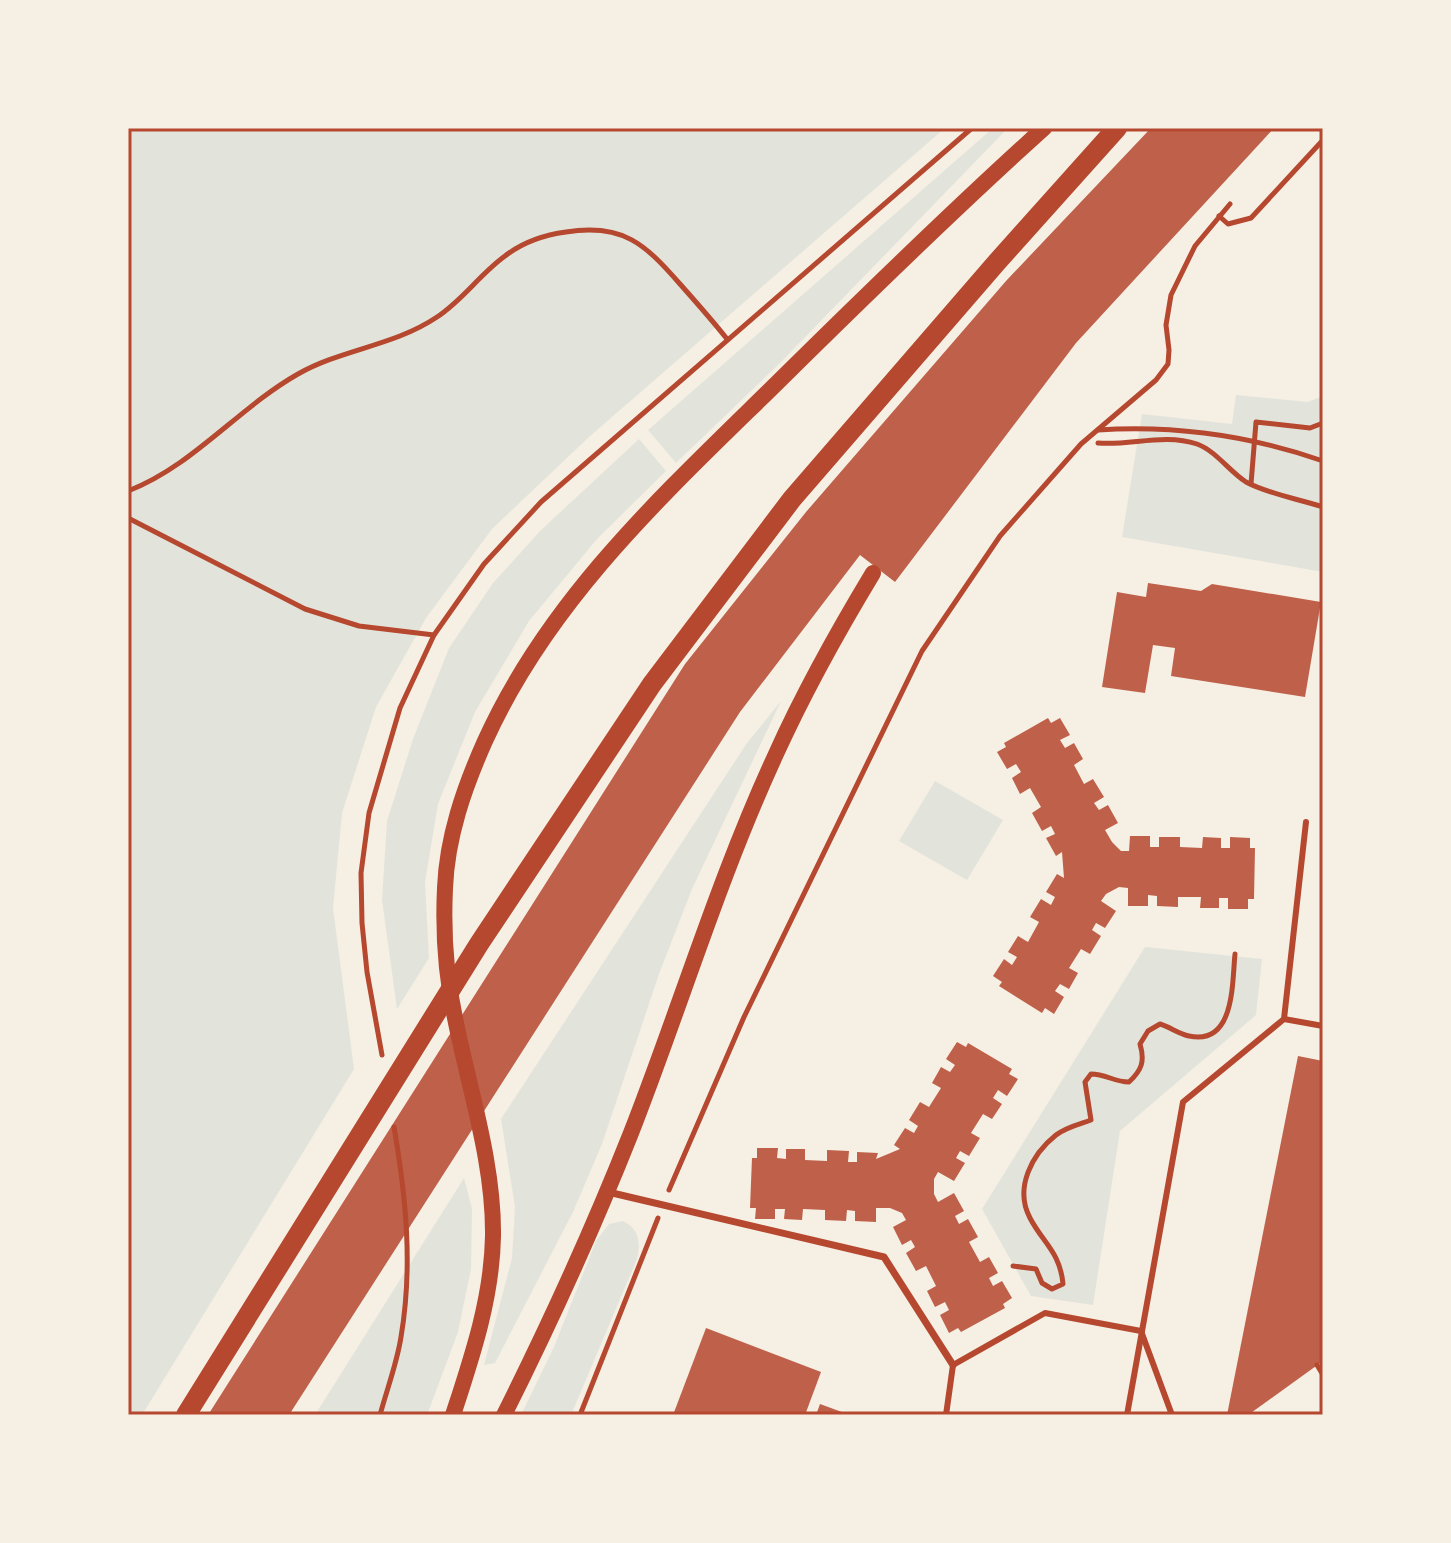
<svg xmlns="http://www.w3.org/2000/svg" width="1451" height="1543" font-family="Lato,sans-serif">
  <style>
    .green { fill: #e2e4dc }
    .building { fill: #bf614a }
    .lines { fill: none; stroke-linecap: round; stroke-linejoin: round }
    .path { stroke: #b5482f; stroke-width: 5 }
    .service { stroke: #b5482f; stroke-width: 6 }
    .pedestrian { stroke: #b5482f; stroke-width: 7 }
    .secondary { stroke: #b5482f; stroke-width: 16 }
    .primary { stroke: #b5482f; stroke-width: 20 }
    .neatline { fill: none; stroke: #b5482f; stroke-width: 3 }
  </style>
  <rect width="100%" height="100%" fill="#f6efe4"/>
  <g class="green">
    <polygon points="128,128 945,128 589,437 492,529 426,618 376,707 342,813 333,908 354,1069 142,1415 128,1415"/>
    <polygon points="993,128 1008,128 779,364 676,463 648,430"/>
    <polygon points="1236,395 1308,402 1323,396 1323,572 1122,537 1142,414 1232,424"/>
    <polygon points="639,439 666,471 597,539 529,621 475,712 438,804 425,882 429,958 397,1009 382,900 387,821 413,739 449,648 493,583 540,531"/>
    <polygon points="781,701 692,889 659,974 602,1144 573,1212 495,1363 484,1365 512,1258 515,1207 501,1119 747,743"/>
    <polygon points="935,781 1003,820 967,880 899,841"/>
    <polygon points="1145,947 1262,959 1256,1015 1120,1131 1093,1305 1031,1296 982,1209"/>
    <polygon points="464,1178 472,1209 471,1269 458,1332 427,1415 315,1415"/>
    <path d="M623,1221C639,1229 641,1242 637,1259L571,1415H521L554,1347L596,1241L609,1224Z"/>
  </g>
  <g class="building">
    <polygon points="1151,128 1274,128 1076,343 895,582 860,555 740,712 289,1415 208,1415 685,664 806,512 1006,281"/>
    <polygon points="1148,583 1201,591 1212,584 1321,602 1305,697 1171,676 1175,648 1153,645 1145,693 1102,687 1117,592 1146,597"/>
    <polygon points="1048,718 1051,723 1060,718 1070,735 1060,740 1065,748 1074,743 1083,759 1074,765 1084,784 1093,779 1104,797 1094,803 1099,810 1108,805 1118,823 1105,830 1112,842 1121,851 1129,851 1130,836 1150,836 1150,847 1159,847 1159,837 1180,837 1180,847 1202,848 1203,837 1221,838 1221,848 1230,848 1230,837 1250,838 1250,848 1255,848 1254,899 1248,899 1248,909 1228,909 1228,898 1219,898 1219,908 1200,908 1201,897 1178,897 1178,907 1157,906 1157,896 1148,895 1148,906 1128,906 1128,888 1119,887 1106,894 1101,901 1116,911 1105,928 1096,923 1092,930 1101,936 1090,954 1081,949 1069,968 1078,973 1069,989 1060,984 1055,991 1064,997 1054,1014 1045,1008 1042,1013 999,986 1002,982 993,976 1004,959 1012,965 1017,957 1008,952 1018,936 1028,942 1039,922 1030,917 1041,899 1051,905 1055,897 1046,892 1057,874 1064,878 1062,852 1056,856 1046,838 1055,834 1051,826 1042,831 1032,813 1041,807 1030,788 1020,794 1012,778 1021,772 1016,764 1007,769 997,752 1006,747 1004,743"/>
    <polygon points="957,1042 966,1047 968,1043 1012,1069 1009,1074 1018,1079 1007,1096 998,1090 993,1098 1002,1104 992,1119 983,1114 971,1133 980,1138 969,1156 960,1151 956,1158 965,1163 954,1181 938,1172 934,1179 934,1194 938,1202 954,1193 964,1211 955,1216 959,1224 968,1219 978,1237 969,1242 980,1262 989,1257 998,1273 989,1278 993,1286 1002,1281 1012,1298 1003,1304 1005,1308 961,1332 958,1328 949,1333 940,1315 949,1310 945,1302 935,1307 927,1291 936,1286 926,1266 916,1271 906,1253 915,1247 911,1240 902,1245 893,1227 906,1220 902,1213 890,1208 876,1208 876,1222 855,1221 855,1211 847,1210 846,1221 825,1220 825,1210 803,1209 802,1220 784,1219 785,1209 775,1209 775,1219 755,1219 756,1208 750,1208 752,1158 757,1158 757,1148 778,1148 777,1158 786,1159 786,1149 805,1149 805,1160 827,1161 827,1150 849,1151 848,1162 857,1162 857,1152 878,1153 876,1159 900,1149 894,1145 905,1128 914,1133 918,1126 909,1120 920,1102 929,1107 941,1088 932,1083 941,1067 950,1072 955,1065 946,1059"/>
    <polygon points="1298,1056 1323,1061 1323,1361 1248,1415 1227,1415"/>
    <polygon points="706,1328 821,1372 805,1415 673,1415"/>
    <polygon points="820,1404 850,1415 816,1415"/>
  </g>
  <g class="lines">
    <g class="path">
      <polyline points="1219,216 1228,224 1251,218 1323,140"/>
      <path d="M1098,430C1174,425 1251,436 1323,461"/>
      <path d="M1098,443C1130,446 1164,433 1197,444C1216,451 1229,471 1246,482C1268,494 1299,499 1323,507"/>
      <polyline points="1251,484 1256,422 1310,428 1323,423"/>
      <path d="M128,491C193,466 238,408 298,374C342,349 394,346 437,317C463,300 480,274 505,256C523,242 544,235 566,232C623,223 645,244 680,284C696,302 712,320 727,339"/>
      <polyline points="128,518 305,609 359,626 434,635"/>
      <polyline points="382,1055 367,972 362,923 361,873 369,813 400,708 434,635 484,564 541,502 972,128"/>
      <polyline points="669,1190 744,1017 922,651 1000,536 1081,444 1156,380 1168,364 1169,350 1166,325 1171,295 1195,246 1230,204"/>
      <path d="M1013,1266L1036,1269L1042,1283L1052,1289L1063,1284C1060,1252 1043,1243 1030,1218C1014,1188 1032,1154 1056,1135C1066,1127 1080,1124 1091,1120L1085,1082L1091,1074C1106,1074 1114,1082 1129,1082C1142,1070 1145,1061 1140,1044L1148,1031L1160,1024C1170,1027 1179,1034 1189,1036C1235,1046 1232,983 1235,954"/>
      <polyline points="1317,1365 1323,1375"/>
      <path d="M380,1415C387,1389 397,1363 401,1337C413,1266 406,1197 394,1127"/>
      <polyline points="580,1415 658,1218"/>
    </g>
    <g class="service">
      <polyline points="1284,1019 1306,822"/>
      <polyline points="946,1415 953,1365 1045,1313 1141,1331 1172,1415"/>
      <polyline points="1127,1415 1183,1102 1284,1019 1323,1026"/>
    </g>
    <polyline class="pedestrian" points="608,1192 884,1257 953,1365"/>
    <g class="secondary">
      <path d="M453,1415C472,1357 492,1298 493,1236C494,1163 469,1089 455,1018C446,977 443,930 445,888C447,837 464,788 485,741C550,597 667,491 778,382C865,296 953,210 1044,128"/>
      <path d="M504,1415C550,1323 593,1229 631,1133C680,1008 719,877 776,754C804,692 838,631 873,573"/>
    </g>
    <polyline class="primary" points="186,1415 479,944 652,684 792,499 997,262 1117,128"/>
  </g>
  <rect width="1451" height="1543" fill="none" stroke="#f6efe4" stroke-width="260"/>
  <rect x="130" y="130" width="1191" height="1283" class="neatline"/>
</svg>
